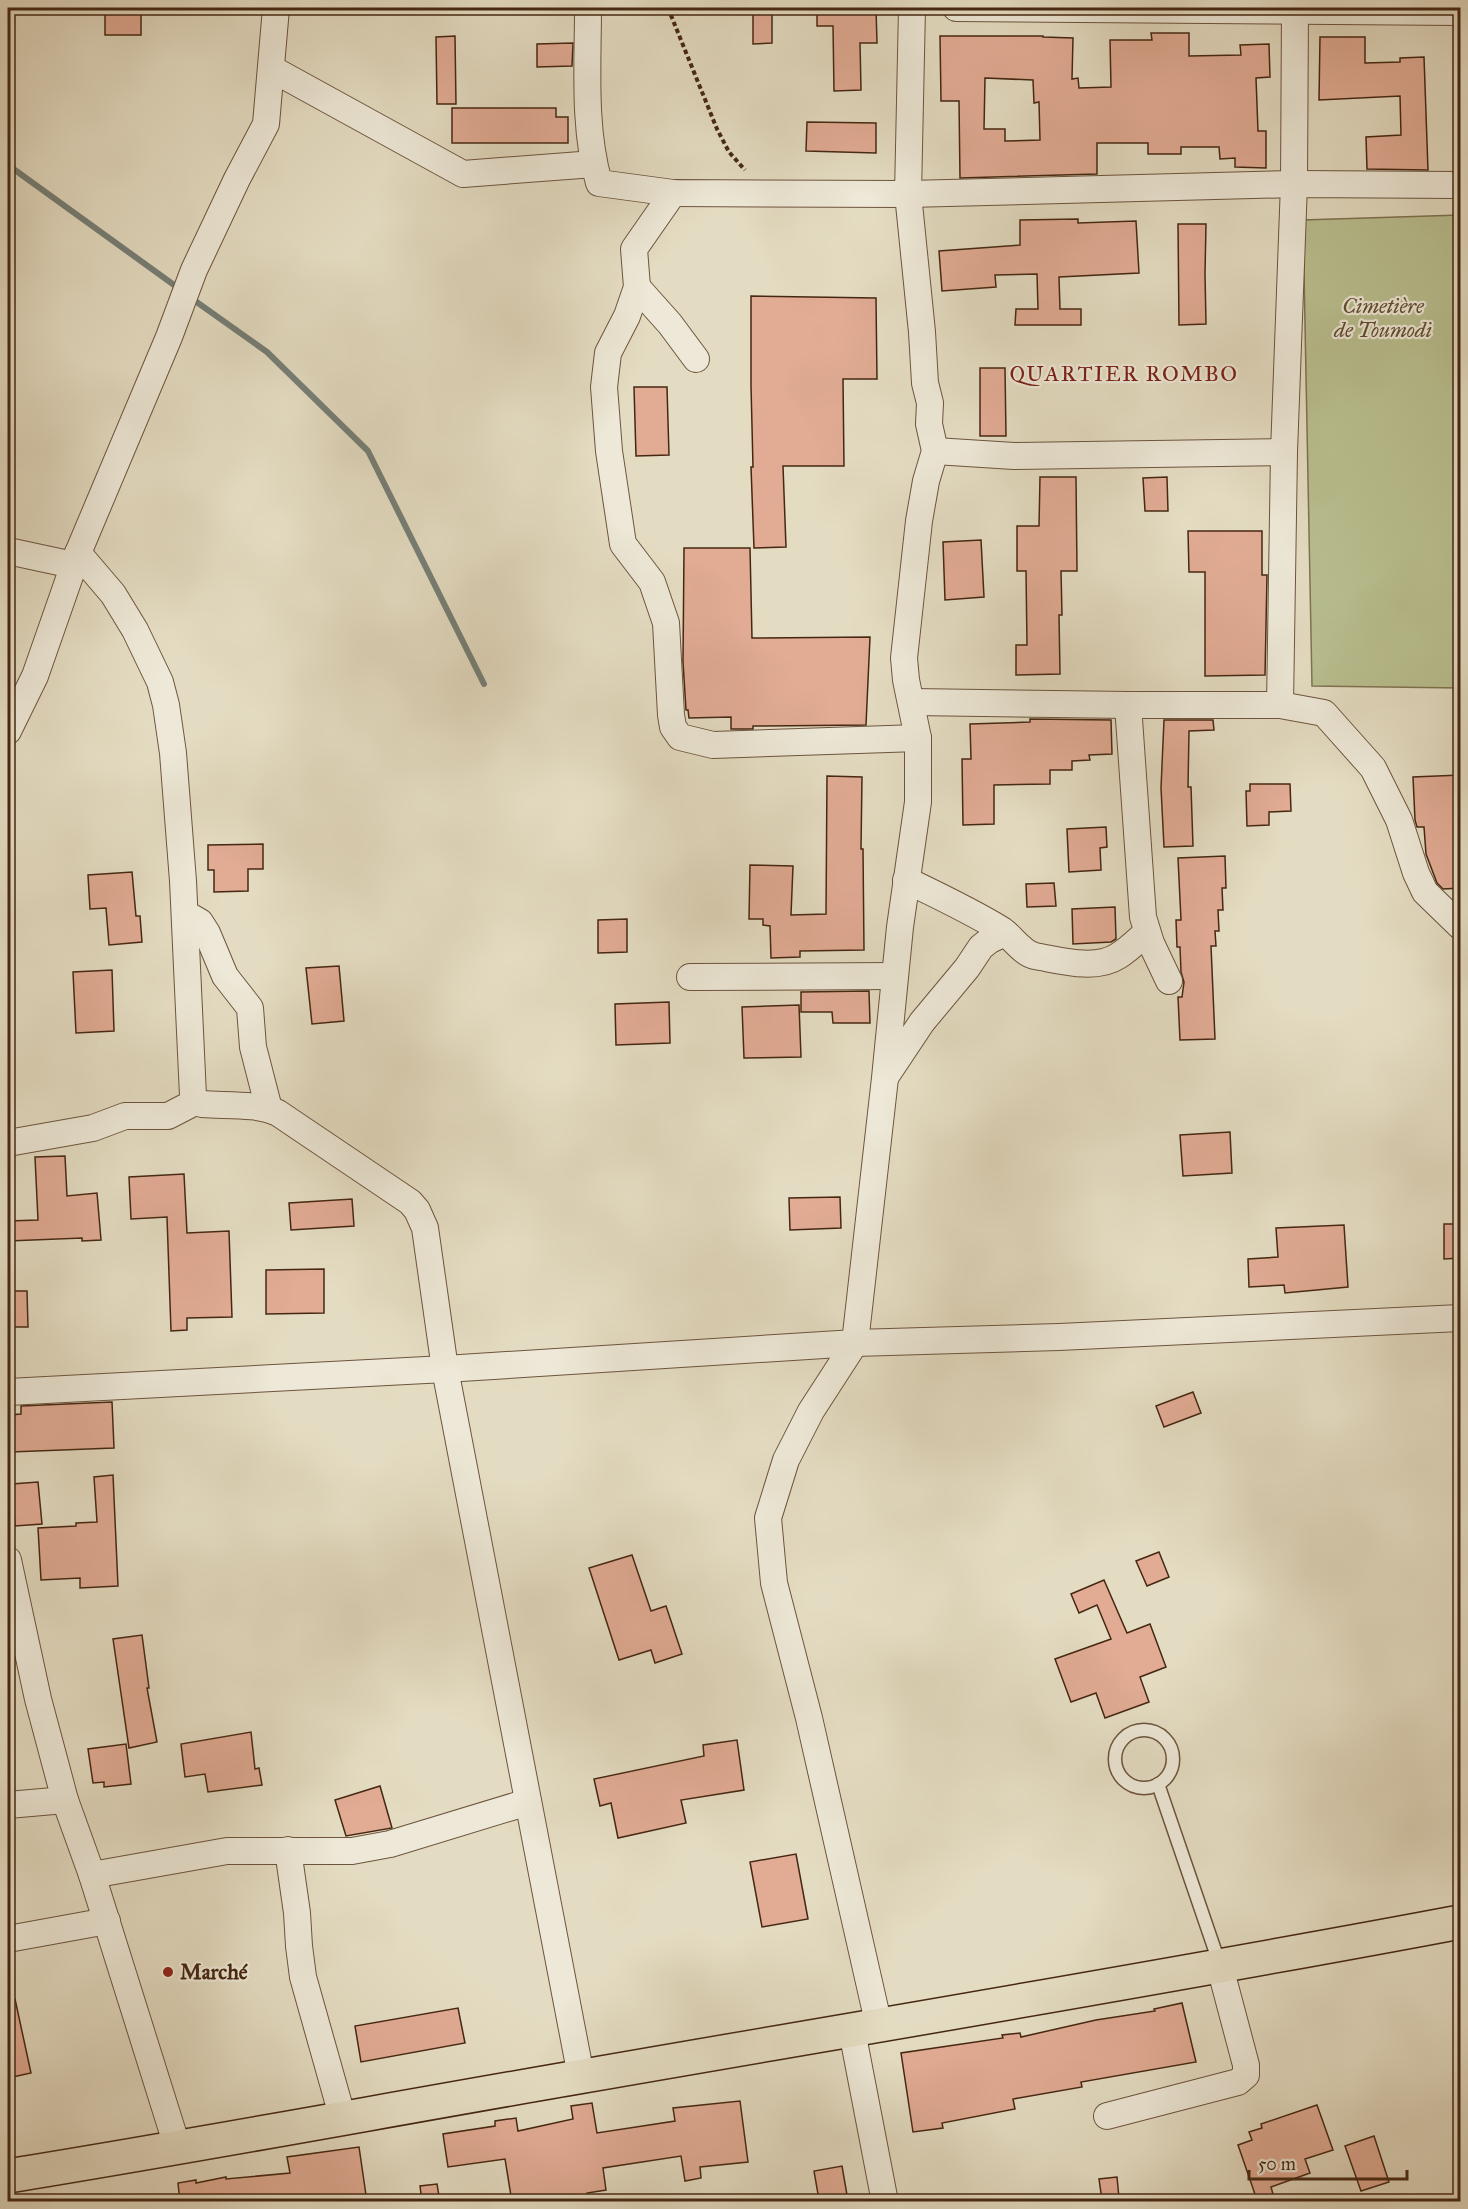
<svg xmlns="http://www.w3.org/2000/svg" width="1468" height="2209" font-family="'IM FELL Great Primer',serif">
  <style>
    .green { fill: #b9bf90; stroke: #7f7351; stroke-width: 1.5 }
    .lines { fill: none; stroke-linecap: round; stroke-linejoin: round }
    .stream { stroke: #767f77; stroke-width: 6 }
    .building { fill: #e1ab94; stroke: #452712; stroke-width: 1.5; fill-rule: evenodd }
    .lane-casing { stroke: #6d543e; stroke-width: 15 }
    .street-casing { stroke: #6d543e; stroke-width: 28 }
    .primary-casing { stroke: #452712; stroke-width: 36 }
    .path { stroke: #452712; stroke-width: 4; stroke-dasharray: 4.5 3; stroke-linecap: butt }
    .lane { stroke: #ede8d7; stroke-width: 12 }
    .street { stroke: #ede8d7; stroke-width: 26 }
    .primary { stroke: #e4dcc2; stroke-width: 33 }
    .poi-dot { fill: #8f2418; stroke: #ede8d7; stroke-width: 2 }
    .labels { text-anchor: middle; dominant-baseline: central; stroke-width: 4.5; stroke-linejoin: round; paint-order: stroke }
    .park-label { font-size: 21px; font-style: italic; fill: #624d32; stroke: #ede8d7 }
    .poi-label { font-size: 21px; font-weight: bold; fill: #452712; stroke: #ede8d7; text-anchor: start }
    .neighbourhood-label { font-size: 22px; letter-spacing: 1.5px; fill: #7a1f14; stroke: #ede8d7 }
  </style>
  <rect width="100%" height="100%" fill="#e4dcc2"/>
  <filter id="stains"><feTurbulence type="fractalNoise" baseFrequency=".00333" numOctaves="4"/><feColorMatrix values="0 0 0 0 .2 0 0 0 0 .09 0 0 0 0 .02 0 0 0 .5 -.17"/></filter>
  <radialGradient id="worn" r=".72"><stop offset=".6" stop-color="#630" stop-opacity="0"/><stop offset="1" stop-color="#630" stop-opacity=".3"/></radialGradient>
  <polygon class="green" points="1460,215 1460,688 1312,686 1303,220"/>
  <g class="lines">
    <g class="stream">
      <polyline points="8,165 181,290"/>
      <polyline points="191,298 267,352 368,451 484,684"/>
    </g>
  </g>
  <g class="building">
    <rect x="105" y="8" width="36" height="27"/>
    <polygon points="753,8 772,8 772,43 753,44"/>
    <polygon points="817,8 876,8 877,43 860,43 861,90 834,91 833,26 817,26"/>
    <path d="M1151,33H1189V56L1241,55L1240,45L1269,44L1270,77L1256,78L1258,131H1266V168L1235,167V158L1220,159L1219,147H1181V154H1148V143H1097V174L960,178L959,101H941L940,36H1043V37L1073,38L1072,79L1078,78L1079,88L1111,87L1110,40H1152ZM985,78L1033,80L1034,103L1039,102L1040,140L1005,141V129H984Z"/>
    <polygon points="455,36 456,104 437,104 436,37"/>
    <polygon points="1320,37 1365,37 1365,63 1400,62 1400,58 1424,57 1428,170 1367,169 1366,137 1401,135 1400,96 1319,100"/>
    <polygon points="573,43 572,66 537,67 537,44"/>
    <polygon points="452,108 556,108 556,117 568,117 568,143 452,143"/>
    <polygon points="807,122 876,123 876,153 806,151"/>
    <polygon points="1078,219 1078,223 1136,221 1139,273 1059,277 1060,309 1081,309 1081,325 1015,325 1016,309 1038,309 1037,274 995,275 996,287 942,291 939,251 1020,245 1020,220"/>
    <polygon points="1178,224 1206,224 1205,274 1206,324 1179,325"/>
    <polygon points="751,296 876,298 877,379 843,379 844,466 783,466 786,547 754,548 751,467 753,467 751,386"/>
    <polygon points="980,368 1005,368 1006,436 980,436"/>
    <polygon points="634,387 667,387 669,455 636,456"/>
    <polygon points="1040,477 1076,477 1077,571 1061,571 1062,615 1059,615 1060,674 1016,675 1016,645 1027,645 1026,571 1017,571 1017,526 1039,526"/>
    <polygon points="1167,477 1168,511 1145,511 1143,478"/>
    <polygon points="1188,531 1262,531 1262,575 1267,575 1265,675 1205,676 1205,572 1189,572"/>
    <polygon points="981,540 984,597 945,600 943,542"/>
    <polygon points="684,548 750,548 752,638 870,637 866,725 753,726 753,729 731,729 731,717 689,718 688,710 686,710 683,662"/>
    <polygon points="1030,719 1111,720 1112,754 1089,755 1090,760 1072,761 1072,770 1050,770 1050,784 994,785 994,824 963,825 962,759 971,759 970,724 1030,722"/>
    <polygon points="1164,720 1213,720 1214,730 1189,731 1188,787 1191,787 1193,846 1164,847 1161,788"/>
    <polygon points="1461,775 1461,888 1443,889 1437,883 1426,854 1424,827 1417,827 1415,820 1413,777"/>
    <polygon points="827,776 862,777 861,849 863,849 864,950 800,951 800,957 771,958 770,926 763,925 763,919 749,919 750,865 793,866 791,915 826,914"/>
    <polygon points="1250,784 1290,784 1291,811 1269,812 1269,825 1247,826 1246,791 1250,791"/>
    <polygon points="1106,827 1107,847 1100,848 1101,870 1069,872 1067,829"/>
    <polygon points="263,844 263,869 248,869 248,891 214,892 214,870 208,870 208,845"/>
    <polygon points="1225,856 1226,888 1222,888 1223,910 1218,910 1219,931 1215,931 1216,946 1211,946 1215,1039 1180,1040 1178,997 1182,997 1184,982 1181,972 1180,947 1177,947 1176,920 1181,920 1178,858"/>
    <polygon points="132,872 136,916 140,916 142,942 109,945 106,908 90,909 88,875"/>
    <polygon points="1054,883 1056,906 1027,907 1026,884"/>
    <polygon points="1115,907 1116,939 1111,942 1073,944 1072,909"/>
    <polygon points="627,919 627,952 598,953 598,920"/>
    <polygon points="339,966 344,1021 312,1024 306,968"/>
    <polygon points="112,970 114,1031 76,1033 73,972"/>
    <polygon points="869,991 870,1023 833,1023 832,1012 801,1012 801,992"/>
    <polygon points="669,1002 670,1043 616,1045 615,1004"/>
    <polygon points="799,1005 801,1057 744,1058 742,1007"/>
    <polygon points="1230,1132 1232,1173 1183,1176 1180,1135"/>
    <polygon points="65,1156 67,1196 97,1193 101,1240 82,1241 82,1238 8,1241 8,1221 38,1220 35,1157"/>
    <polygon points="184,1174 187,1233 229,1231 232,1317 187,1318 187,1330 171,1331 167,1217 131,1219 129,1177"/>
    <polygon points="840,1197 841,1228 790,1230 789,1198"/>
    <polygon points="352,1199 354,1226 291,1230 289,1203"/>
    <polygon points="1444,1224 1461,1224 1461,1258 1444,1259"/>
    <polygon points="1344,1225 1348,1287 1285,1293 1284,1285 1249,1287 1248,1259 1278,1257 1276,1228"/>
    <polygon points="324,1269 324,1313 266,1314 266,1270"/>
    <polygon points="8,1291 27,1291 28,1327 8,1327"/>
    <polygon points="1193,1392 1201,1413 1164,1427 1156,1406"/>
    <polygon points="112,1402 114,1448 10,1452 9,1415 21,1414 21,1406"/>
    <polygon points="113,1475 118,1586 80,1588 80,1578 41,1580 38,1528 76,1526 76,1523 97,1522 94,1477"/>
    <polygon points="38,1482 42,1524 15,1526 12,1484"/>
    <polygon points="1159,1552 1169,1577 1147,1586 1136,1561"/>
    <polygon points="632,1555 651,1611 666,1606 682,1654 655,1663 651,1650 619,1660 589,1568"/>
    <polygon points="1104,1580 1127,1633 1150,1624 1166,1667 1140,1677 1149,1702 1105,1718 1096,1693 1071,1702 1055,1659 1111,1639 1097,1605 1079,1613 1071,1594"/>
    <polygon points="142,1635 149,1688 147,1688 157,1742 129,1748 113,1639"/>
    <polygon points="251,1732 255,1769 259,1768 262,1785 208,1792 205,1774 185,1777 181,1744"/>
    <polygon points="737,1740 744,1790 681,1800 686,1823 618,1838 611,1803 600,1806 594,1779 704,1756 703,1745"/>
    <polygon points="126,1744 131,1784 104,1787 104,1782 93,1783 88,1749"/>
    <polygon points="380,1786 392,1828 346,1836 335,1800"/>
    <polygon points="796,1854 808,1919 762,1927 750,1862"/>
    <polygon points="8,1999 15,1999 31,2073 8,2078"/>
    <polygon points="1182,2003 1196,2062 1081,2082 1082,2087 1013,2099 1015,2109 942,2123 943,2128 913,2132 901,2053 1003,2038 1002,2035 1020,2033 1021,2037 1096,2020 1155,2011 1154,2009"/>
    <polygon points="458,2008 465,2043 361,2062 355,2026"/>
    <polygon points="740,2101 748,2162 700,2167 701,2178 685,2181 681,2156 603,2168 606,2190 587,2193 588,2198 559,2202 512,2202 505,2159 448,2167 443,2134 495,2126 495,2121 516,2118 518,2131 573,2119 571,2106 592,2103 597,2133 675,2121 673,2108"/>
    <polygon points="1317,2105 1333,2150 1305,2159 1310,2173 1271,2187 1273,2194 1257,2200 1238,2145 1252,2140 1249,2132 1262,2128 1261,2124"/>
    <polygon points="1374,2136 1389,2182 1361,2191 1345,2146"/>
    <polygon points="359,2147 366,2195 339,2199 339,2202 180,2202 178,2183 196,2180 196,2183 226,2177 226,2179 290,2173 287,2157"/>
    <polygon points="842,2166 847,2195 819,2200 814,2171"/>
    <polygon points="1117,2177 1119,2198 1102,2200 1099,2179"/>
    <polygon points="437,2184 440,2202 422,2202 420,2186"/>
  </g>
  <g class="lines">
    <g class="lane-casing">
      <g id="lane">
        <circle cx="1144" cy="1759" r="29"/>
        <polyline points="1158,1784 1220,1965"/>
      </g>
    </g>
    <g class="street-casing">
      <g id="street">
        <path d="M588,8C588,65 583,127 599,183L673,193L908,194L1294,184L1460,185"/>
        <polyline points="956,8 1460,12"/>
        <polyline points="272,69 463,174 594,164"/>
        <polyline points="673,193 634,249 637,287 627,316 608,353 604,387 609,451 623,544 652,582 666,623 671,715 673,727 680,737 713,745 918,738"/>
        <polyline points="637,287 670,324 696,359"/>
        <polyline points="935,451 1014,456 1284,452"/>
        <polyline points="8,551 73,565"/>
        <path d="M78,553L113,594L135,630L160,682L166,705L173,753L183,881L193,1096L197,1101L202,1104C227,1106 256,1103 278,1113L410,1202L417,1210L425,1228L445,1369L581,2076"/>
        <polyline points="912,702 1128,705 1280,705 1324,713 1373,768 1399,820 1416,873 1425,892 1460,926"/>
        <polyline points="1128,705 1143,917 1151,943 1169,981"/>
        <polyline points="1280,705 1284,452 1294,184 1295,8"/>
        <polyline points="8,731 35,676 78,553 169,337 194,270 237,179 266,124 276,8"/>
        <path d="M906,880C939,896 971,911 1002,930C1013,938 1022,953 1035,956C1059,960 1095,971 1118,956C1128,950 1138,940 1147,932"/>
        <polyline points="186,914 200,922 207,933 225,976 250,1008 253,1047 269,1109"/>
        <polyline points="690,977 894,976"/>
        <polyline points="886,1076 922,1022 967,968 981,947 990,940 1005,933"/>
        <polyline points="8,1143 93,1128 125,1116 168,1116 197,1101"/>
        <polyline points="8,1392 445,1369 855,1343 1059,1337 1460,1318"/>
        <polyline points="8,1560 38,1699 65,1800 92,1875 178,2149"/>
        <polyline points="8,1805 65,1800"/>
        <polyline points="288,1850 297,1913 299,1946 303,1977 343,2119"/>
        <polyline points="92,1875 227,1851 352,1851 390,1844 528,1802"/>
        <polyline points="8,1939 107,1921"/>
        <polyline points="879,2026 809,1718 774,1583 768,1518 786,1460 811,1411 855,1343 885,1078 900,927 918,802 918,738 906,680 904,658 919,521 926,481 935,451 929,424 930,403 925,383 922,332 908,194 912,8"/>
        <polyline points="852,2031 885,2202"/>
        <polyline points="1107,2116 1238,2082 1246,2075 1246,2065 1220,1967"/>
      </g>
    </g>
    <g class="primary-casing">
      <path id="primary" d="M8,2176C200,2145 392,2109 584,2076C877,2025 1169,1977 1460,1922"/>
    </g>
    <polyline class="path" points="668,8 717,129 729,152 745,170"/>
    <use href="#lane" class="lane"/>
    <use href="#street" class="street"/>
    <use href="#primary" class="primary"/>
  </g>
  <circle class="poi-dot" cx="168" cy="1972" r="6"/>
  <g class="labels">
    <g class="park-label">
      <text x="1383" y="306">Cimetière<tspan x="1383" dy="24">de Toumodi</tspan></text>
    </g>
    <g class="poi-label">
      <text x="180" y="1972">Marché</text>
    </g>
    <g class="neighbourhood-label">
      <text x="1124" y="373">QUARTIER ROMBO</text>
    </g>
  </g>
  <rect width="1468" height="2209" fill="none" stroke="#e4dcc2" stroke-width="30"/>
  <rect x="9" y="9" width="1450" height="2191" fill="none" stroke="#452712" stroke-width="3"/>
  <rect x="15" y="15" width="1438" height="2179" fill="none" stroke="#452712" stroke-width="1.5"/>
  <path d="M1249 2170v9h158v-9" fill="none" stroke="#452712" stroke-width="3"/>
  <text x="1258" y="2170" font-size="18" fill="#452712" stroke="#ede8d7" stroke-width="4.5" paint-order="stroke">50 m</text>
  <rect width="100%" height="100%" filter="url(#stains)"/>
  <rect width="100%" height="100%" fill="url(#worn)"/>
</svg>
